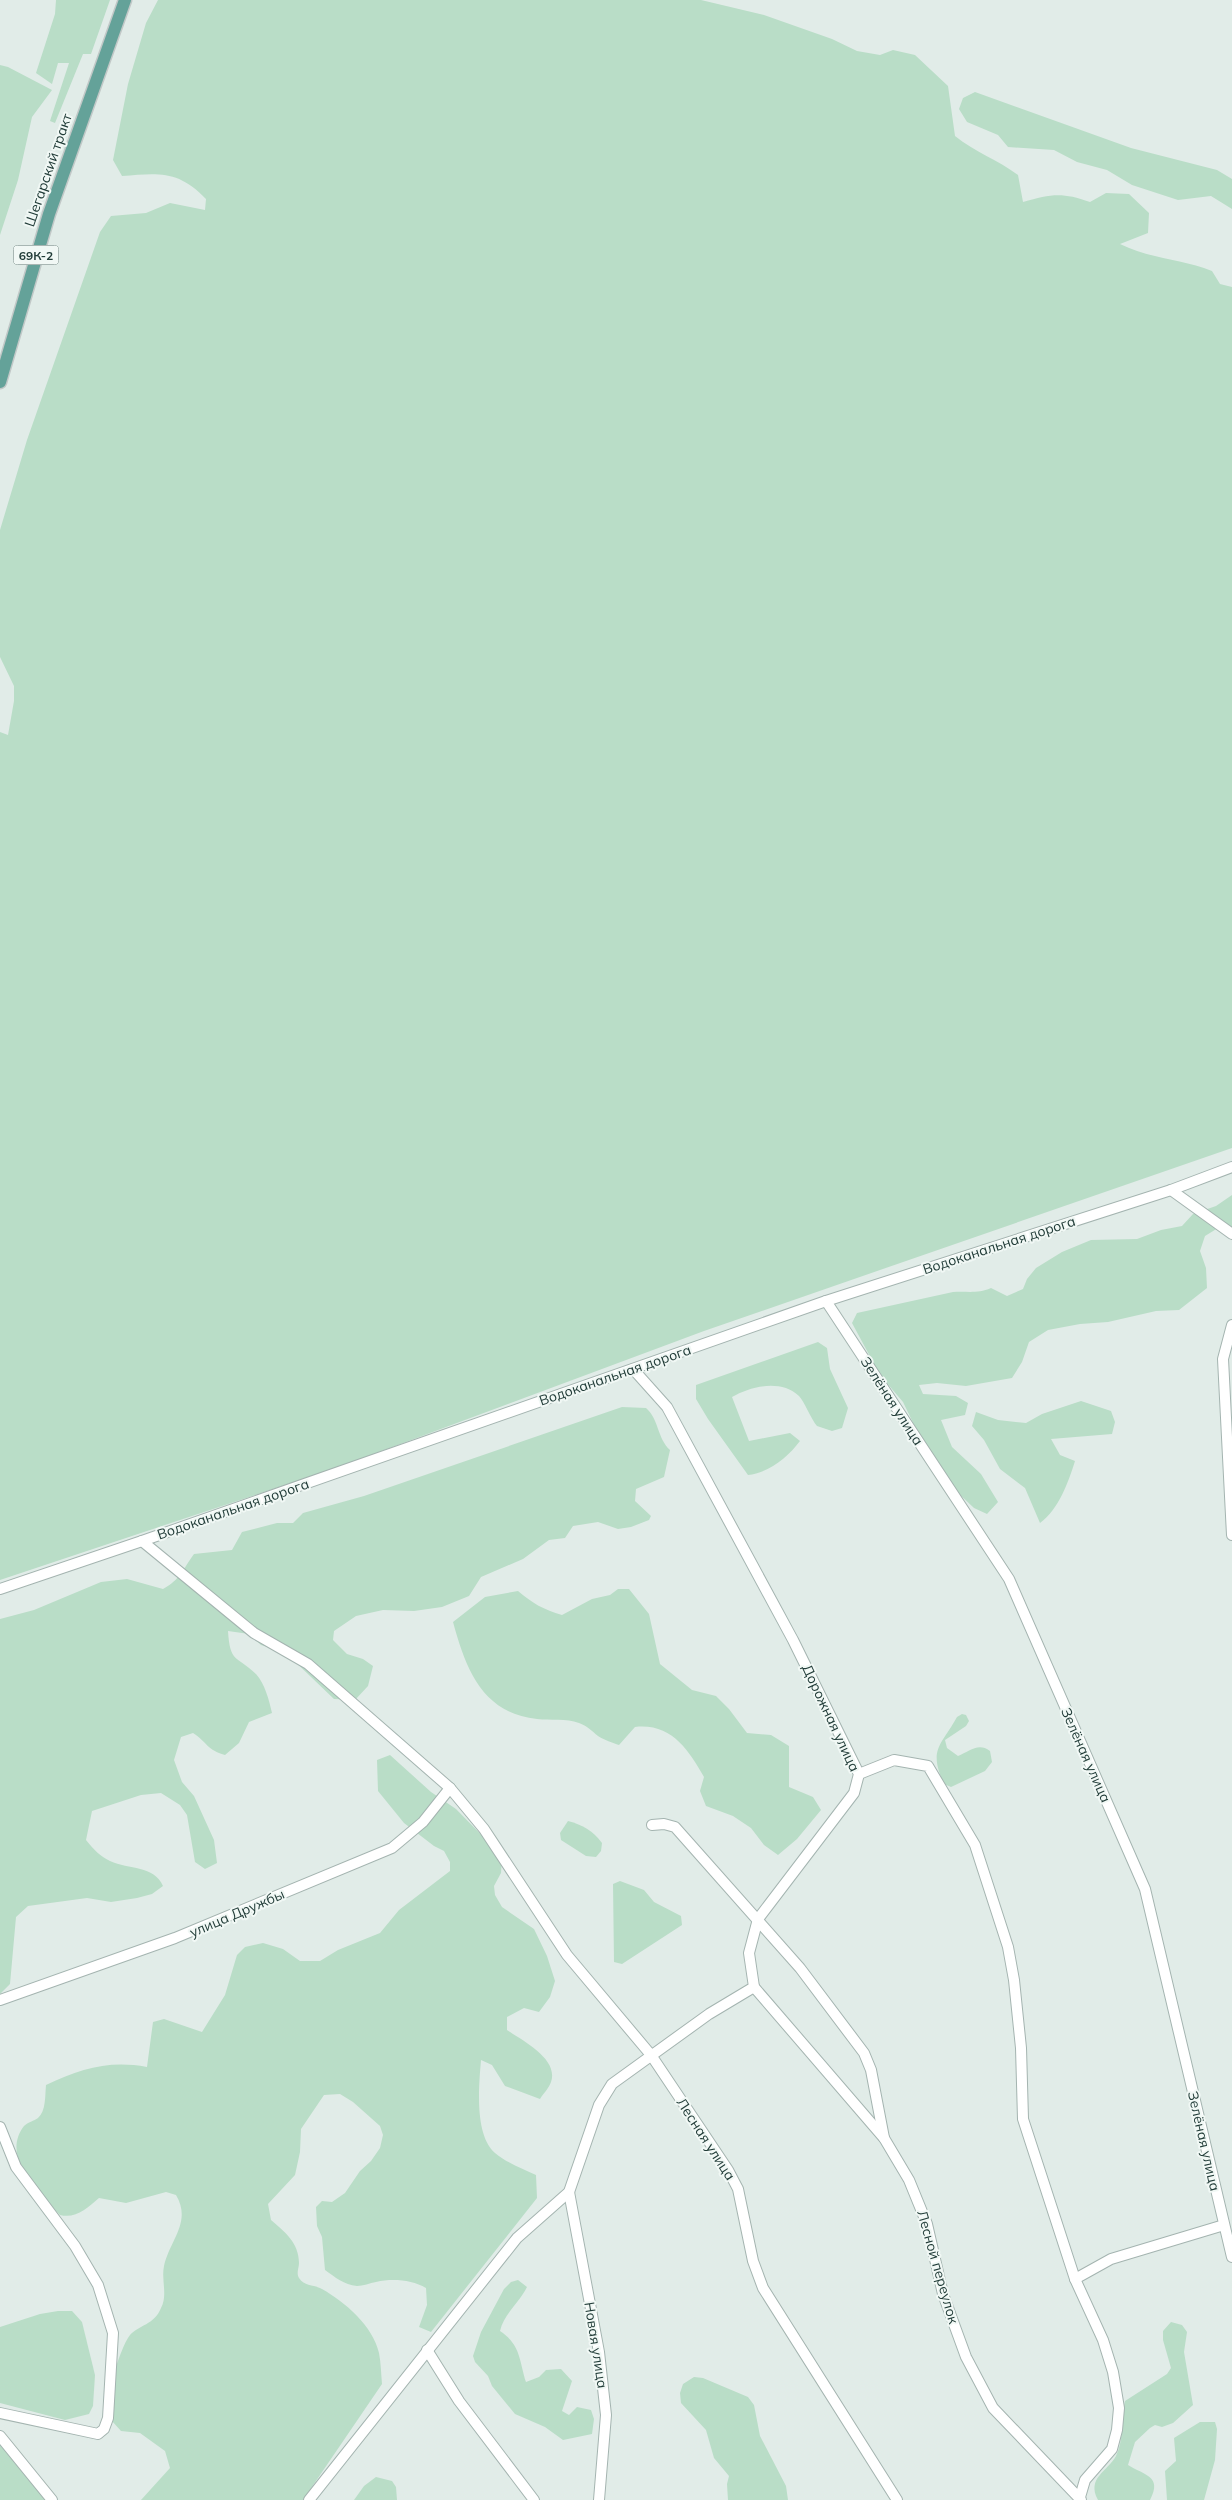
<svg xmlns="http://www.w3.org/2000/svg" width="1232" height="2500" font-family="Mulish,sans-serif">
  <style>
    .green { fill: #b9ddc7 }
    .lines { fill: none; stroke-linecap: round; stroke-linejoin: round }
    .minor-casing { stroke: #a4b4b0; stroke-width: 12 }
    .major-casing { stroke: #c1c8c7; stroke-width: 15 }
    .minor { stroke: #fff; stroke-width: 10 }
    .major { stroke: #64a299; stroke-width: 12 }
    .labels { text-anchor: middle; dominant-baseline: central; stroke-width: 4; stroke-linejoin: round; paint-order: stroke }
    .shield { fill: #f1f8f5; stroke: #5f7471; stroke-width: 1 }
    .shield-label { font-size: 12px; font-weight: bold; fill: #213c38 }
    .street-label { font-size: 14px; fill: #213c38; stroke: #f1f8f5 }
  </style>
  <rect width="100%" height="100%" fill="#e1ece8"/>
  <g class="green">
    <polygon points="56,0 110,0 91,54 83,54 55,123 50,121 69,63 58,63 52,84 36,73 55,14"/>
    <path d="M158,0H701L764,15L832,39L857,51L880,55L893,50L915,55L948,86L955,136C975,152 998,160 1018,175L1023,202C1051,194 1062,192 1090,202L1106,193L1129,194L1149,213L1148,233L1120,244C1150,259 1182,259 1212,271L1220,284L1232,287V1148L704,1331L336,1468L0,1580V732L8,735L14,701V686L0,657V530L27,440L100,232L111,216L146,213L170,203L205,210L206,199C179,170 158,173 122,176L113,160L128,84L146,23Z"/>
    <polygon points="0,65 8,67 52,90 32,117 18,180 0,235"/>
    <polygon points="975,92 1131,148 1217,170 1232,179 1232,209 1211,196 1178,200 1132,185 1107,170 1077,162 1054,150 1008,147 998,135 967,122 959,109 963,98"/>
    <path d="M1232,1195V1229L1218,1228L1205,1236L1200,1251L1206,1268L1207,1288L1179,1310L1156,1311L1108,1322L1080,1324L1048,1330L1029,1342L1022,1362L1012,1378L966,1386L937,1383L919,1385L923,1394L956,1396L968,1403L965,1415L941,1420L952,1447L981,1474L998,1502L987,1514L974,1508L957,1492L919,1435L903,1402L880,1375L852,1323L857,1313L953,1292C968,1291 977,1294 991,1288L1007,1296L1023,1289L1027,1279L1036,1268L1062,1252L1091,1240L1137,1239L1161,1230L1182,1226L1193,1214L1216,1206Z"/>
    <path d="M818,1342L827,1348L830,1369L848,1408L842,1428L832,1431L817,1426C811,1419 804,1401 799,1396C781,1379 751,1386 732,1397L749,1441L790,1433L800,1441C788,1457 769,1473 748,1475L708,1419L696,1399V1385Z"/>
    <path d="M1081,1401L1111,1411L1115,1422L1112,1434L1051,1439L1060,1455L1075,1461C1068,1483 1059,1509 1040,1523L1025,1488L1000,1469L984,1440L972,1426L976,1412L998,1420L1026,1423L1042,1414Z"/>
    <path d="M622,1407L646,1408C659,1419 657,1438 670,1450L664,1477L636,1489L635,1501L651,1516L649,1520L631,1527L618,1529L598,1522L573,1526L565,1538L549,1540L523,1559L481,1577L469,1596L442,1607L414,1611L383,1610L356,1616L334,1631L333,1640L347,1654L363,1659L373,1666L368,1686L355,1700L334,1699L286,1653L261,1645L249,1634L228,1631C230,1663 236,1655 256,1674C265,1684 269,1700 272,1713L249,1722L239,1743L225,1755C207,1750 208,1743 193,1733L181,1737L174,1760L182,1782L194,1796L214,1840L217,1863L205,1869L195,1862L187,1815L180,1805L161,1793L141,1795L92,1811L86,1840C93,1849 101,1857 110,1861C129,1870 154,1865 163,1886L152,1894L137,1898L111,1902L87,1898L28,1906L16,1917L10,1984L0,1994V1619L34,1610L101,1582L127,1579L163,1589C180,1580 183,1569 194,1554L232,1550L242,1532L277,1523H293L303,1513L364,1496Z"/>
    <path d="M618,1589H629L649,1614L660,1664L692,1690L716,1696L729,1709L747,1733L771,1735L789,1746V1787L813,1797L821,1810L797,1839L778,1855L764,1845L751,1828L733,1816L706,1806L700,1791L704,1777C688,1749 671,1723 635,1727L619,1745C613,1743 604,1740 598,1736C592,1731 587,1726 579,1723C566,1718 551,1721 537,1719C482,1713 466,1669 453,1622L485,1597L518,1591C532,1603 544,1610 562,1615L592,1599L610,1595Z"/>
    <path d="M962,1714L966,1715L969,1721L966,1726L945,1740L947,1748L958,1756C969,1752 978,1742 990,1751L992,1762L985,1771L951,1787L944,1784C928,1749 941,1746 957,1717Z"/>
    <path d="M390,1755L431,1792L456,1809L502,1856L501,1873L494,1886L495,1895L502,1907L534,1929L547,1956L555,1981L550,1997L539,2012L524,2008L507,2017V2030C523,2041 559,2059 551,2082C549,2088 543,2094 540,2099L505,2086L492,2065L481,2060C479,2085 474,2135 495,2153C507,2163 523,2169 536,2175L537,2198L431,2332L419,2327L427,2305L426,2288C412,2280 393,2278 376,2282C370,2283 363,2286 357,2286C344,2285 335,2277 325,2270L322,2237L317,2226L316,2207L322,2201L332,2202L345,2193L360,2171L371,2161L380,2148L383,2135L380,2126L353,2102L340,2094L324,2095L301,2129L300,2152L295,2175L268,2204L271,2220C285,2232 299,2243 299,2263C299,2268 296,2273 299,2278C305,2287 313,2284 322,2289C345,2302 373,2326 379,2353C381,2363 381,2374 382,2384L303,2500H141L170,2468L165,2451L140,2433L121,2431L112,2421C113,2405 111,2382 116,2367C119,2358 124,2343 130,2335C139,2325 154,2325 161,2308C168,2295 161,2280 164,2266C170,2240 192,2222 176,2195L166,2192L126,2203L99,2198C87,2208 76,2219 60,2215C39,2193 0,2157 24,2126C28,2122 34,2121 38,2118C46,2111 45,2096 46,2085C81,2069 108,2060 147,2067L153,2022L164,2019L202,2032L225,1995L237,1955L245,1947L263,1943L283,1949L300,1961H320L338,1950L380,1933L399,1910L450,1871V1862L444,1851L434,1846L404,1823L378,1791L377,1760Z"/>
    <path d="M568,1821C583,1825 593,1831 602,1843L601,1851L596,1857L586,1856L561,1840L560,1833Z"/>
    <polygon points="620,1881 644,1890 654,1902 681,1916 682,1925 622,1964 614,1962 613,1884"/>
    <path d="M518,2280L527,2287C519,2303 504,2314 500,2331C521,2345 519,2360 526,2382L539,2377L546,2370L561,2369L572,2381L562,2411L569,2415L577,2407L591,2410L594,2419L592,2434L563,2440L545,2427L515,2414L492,2386L488,2376L475,2362L473,2356L481,2332L504,2289L511,2282Z"/>
    <polygon points="58,2311 72,2311 82,2322 95,2375 93,2406 89,2414 65,2420 0,2403 0,2327 40,2314"/>
    <path d="M1171,2322L1182,2325L1187,2332L1184,2352L1193,2405L1173,2423L1162,2427L1155,2425L1150,2428L1135,2442L1128,2465C1144,2475 1163,2476 1150,2500H1098C1086,2478 1108,2471 1116,2456C1124,2440 1121,2419 1125,2401L1167,2374L1171,2368L1163,2340V2331Z"/>
    <polygon points="694,2377 703,2378 748,2397 754,2405 760,2436 786,2486 788,2500 728,2500 727,2484 729,2476 714,2458 706,2430 681,2403 680,2393 683,2384"/>
    <polygon points="1200,2422 1215,2422 1217,2429 1215,2460 1204,2500 1167,2500 1165,2471 1176,2461 1174,2438"/>
    <polygon points="0,2443 45,2500 0,2500"/>
    <polygon points="376,2477 392,2481 396,2487 397,2500 354,2500 364,2486"/>
  </g>
  <g class="lines">
    <g class="minor-casing">
      <g id="minor">
        <polyline points="1171,1190 1232,1234"/>
        <polyline points="826,1301 1009,1579 1145,1889 1232,2257"/>
        <polyline points="1232,1325 1223,1359 1232,1535"/>
        <polyline points="142,1541 254,1633 308,1664 450,1788 484,1829 567,1955 651,2055 728,2170 738,2189 753,2261 763,2288 897,2500"/>
        <polyline points="0,1589 142,1541 826,1301 1171,1190 1232,1167"/>
        <polyline points="859,1774 894,1760 928,1766 975,1845 1008,1947 1014,1980 1021,2048 1023,2119 1075,2279 1103,2340 1113,2372 1119,2408 1117,2430 1112,2449 1085,2480 1080,2497"/>
        <polyline points="652,1825 664,1824 675,1827 800,1968 864,2053 871,2070 884,2138"/>
        <polyline points="754,1987 884,2138 909,2180 927,2224 943,2294 966,2357 993,2408 1081,2500"/>
        <polyline points="0,2000 175,1938 392,1848 423,1822 450,1788"/>
        <polyline points="0,2127 16,2167 75,2246 98,2285 113,2333 108,2418 104,2429 98,2434 0,2413"/>
        <polyline points="569,2192 599,2352 606,2415 599,2500"/>
        <polyline points="1075,2279 1111,2259 1224,2225"/>
        <polyline points="427,2350 459,2401 534,2500"/>
        <polyline points="0,2436 52,2500"/>
        <polyline points="309,2500 517,2238 569,2192 599,2105 612,2084 709,2014 754,1987 749,1953 758,1919 854,1793 859,1774 793,1640 667,1407 633,1369"/>
      </g>
    </g>
    <g class="major-casing">
      <polyline id="major" points="0,382 49,214 125,0"/>
    </g>
    <use href="#minor" class="minor"/>
    <use href="#major" class="major"/>
  </g>
  <g class="labels">
    <rect class="shield" x="13.5" y="245.5" width="45" height="19" rx="4"/>
    <g class="shield-label">
      <text x="36" y="255">69К-2</text>
    </g>
    <g class="street-label">
      <text transform="translate(48 170) rotate(-71)">Шегарский тракт</text>
      <text transform="translate(999 1245) rotate(-18)">Водоканальная дорога</text>
      <text transform="translate(615 1375) rotate(-19)">Водоканальная дорога</text>
      <text transform="translate(892 1401) rotate(57)">Зелёная улица</text>
      <text transform="translate(233 1509) rotate(-19)">Водоканальная дорога</text>
      <text transform="translate(831 1718) rotate(65)">Дорожная улица</text>
      <text transform="translate(1086 1755) rotate(66)">Зелёная улица</text>
      <text transform="translate(237 1913) rotate(-23)">улица Дружбы</text>
      <text transform="translate(706 2139) rotate(57)">Лесная улица</text>
      <text transform="translate(1204 2141) rotate(77)">Зелёная улица</text>
      <text transform="translate(938 2267) rotate(74)">Лесной переулок</text>
      <text transform="translate(596 2345) rotate(81)">Новая улица</text>
    </g>
  </g>
</svg>
